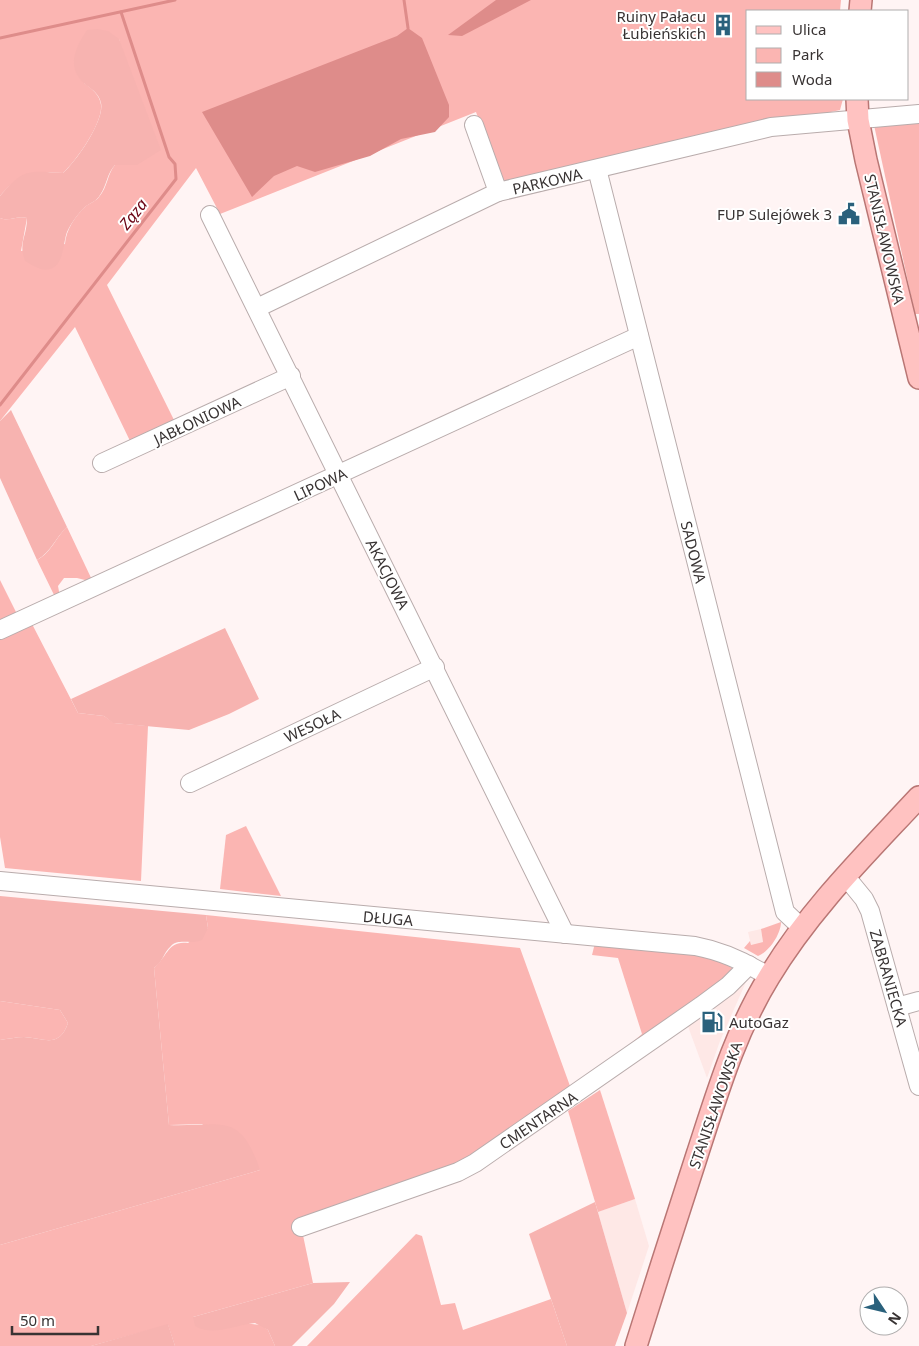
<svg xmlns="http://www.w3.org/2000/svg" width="919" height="1346" font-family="'Noto Sans',sans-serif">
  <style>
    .built { fill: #fee8e6 }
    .green { fill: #fbb5b2 }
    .forest { fill: #f7b3b0 }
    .water { fill: #de8c8a }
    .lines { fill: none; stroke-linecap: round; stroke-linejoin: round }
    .stream { stroke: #de8c8a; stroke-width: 3 }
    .minor-casing { stroke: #b9acac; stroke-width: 20 }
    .major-casing { stroke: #b97674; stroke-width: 24 }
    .minor { stroke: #fff; stroke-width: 18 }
    .major { stroke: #ffc2c1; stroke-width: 21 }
    .labels { text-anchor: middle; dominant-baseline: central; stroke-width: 4; stroke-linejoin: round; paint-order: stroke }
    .poi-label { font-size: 15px; fill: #383333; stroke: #fff; text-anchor: end }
    .street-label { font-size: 15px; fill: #383333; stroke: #fff }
    .water-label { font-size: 16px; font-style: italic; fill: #6a0515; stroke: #fff }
  </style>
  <rect width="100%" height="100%" fill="#fff4f4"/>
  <g class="built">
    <polygon points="761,929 763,942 751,945 748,932"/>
    <polygon points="745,979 746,982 720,1041 707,1078 686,1021"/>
    <polygon points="635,1199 649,1246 627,1313 598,1212"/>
  </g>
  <g class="green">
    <path d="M0,0H841L840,11H748V99H843L840,110L502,183L476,112L220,214L196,168L107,285L175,422L131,443L75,327L0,421V218C9,222 18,215 27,218L21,251L65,244C66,230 75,216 86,206C90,203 96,201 99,197C108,187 107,174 115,165H137L119,39L84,83C92,89 100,95 101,105C103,123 76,161 63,173C32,171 21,172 0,196Z"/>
    <polygon points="919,121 919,314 915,314 874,125"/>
    <path d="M67,527L93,582L77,578H64L58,586L60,597L56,599L37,560C52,552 55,538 67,527Z"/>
    <polygon points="0,580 18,616 0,624"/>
    <polygon points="32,624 78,713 104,716 114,723 148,726 141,881 5,868 0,837 0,639"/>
    <polygon points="246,826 281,896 220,889 226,835"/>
    <path d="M206,915L520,948L570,1086L465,1161L300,1221L313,1283L193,1317L261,1325L268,1330L275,1346H175L168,1325L91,1346H0V1245L260,1170L202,1124L169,1125L154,968C167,957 168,940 188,943L208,928Z"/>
    <path d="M781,922C781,934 769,952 758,956L744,948L750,941L751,945L763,942L761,929Z"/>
    <path d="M595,943C629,947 705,948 732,968L731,976L627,1047L642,1034L618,958L592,955Z"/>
    <path d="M0,1001L60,1010L68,1023C59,1049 44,1038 24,1037C16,1037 8,1039 0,1040Z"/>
    <polygon points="600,1090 635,1199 598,1212 568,1111"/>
    <polygon points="416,1234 422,1236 441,1305 455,1303 463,1330 551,1299 567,1346 307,1346"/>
  </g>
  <g class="forest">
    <path d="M97,29L108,31L119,39L161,150L137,165H115C107,173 107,185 100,195C97,201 90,203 85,207C78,214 71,223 67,232C63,242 64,266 50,269C42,272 32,265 25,261C18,242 27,237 27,218C18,215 9,222 0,218V196C24,168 28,171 63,173C76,162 105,120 101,103C99,94 93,90 86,85C66,68 74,50 87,30Z"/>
    <path d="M11,410L67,527C55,538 52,551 37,560L0,478V421Z"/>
    <polygon points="225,628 259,699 229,714 189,730 113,723 104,716 78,713 71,699"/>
    <path d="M0,896L206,915L208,928L202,940C192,945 178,938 171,946C163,953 163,962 154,968L169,1125C221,1127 240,1110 260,1170L0,1245V1040C8,1039 16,1037 24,1037C44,1038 59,1049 68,1023L60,1010L0,1001Z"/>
    <polygon points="595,1202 627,1313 615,1346 567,1346 529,1234"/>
    <path d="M350,1282L334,1304L292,1346H275L268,1330L255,1323C235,1325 213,1337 195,1326L193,1317L313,1283Z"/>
    <polygon points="168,1324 175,1346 91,1346"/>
  </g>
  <g class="water">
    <polygon points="496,0 531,0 462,36 448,35"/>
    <polygon points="408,28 422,38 449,105 449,117 435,132 401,139 370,156 315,172 297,166 274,176 252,197 202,112 397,36"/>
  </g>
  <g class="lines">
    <g class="stream">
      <polyline points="404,0 408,28"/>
      <polyline points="0,38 175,0"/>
      <polyline points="0,405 176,179 175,164 169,157 121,12"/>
    </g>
    <g class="minor-casing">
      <g id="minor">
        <polyline points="474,125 498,192"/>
        <polyline points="597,169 785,912 802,928"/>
        <polyline points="210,215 565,934"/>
        <polyline points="257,308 498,192 771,127 919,114"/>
        <polyline points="102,463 291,376"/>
        <polyline points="0,630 639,336"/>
        <polyline points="190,783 435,667"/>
        <polyline points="846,877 864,899 870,911 919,1086"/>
        <path d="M0,881L695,946C722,951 746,962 769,977"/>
        <polyline points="897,1007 919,1001"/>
        <polyline points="301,1227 458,1172 475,1163 701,1006 728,986 749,965"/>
      </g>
    </g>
    <g class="major-casing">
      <g id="major">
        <polyline points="860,11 861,0"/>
        <polyline points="857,99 858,120 866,160 919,378"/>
        <path d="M636,1346C656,1282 676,1219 697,1155C717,1094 735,1032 769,977C809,910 866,854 919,797"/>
      </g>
    </g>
    <use href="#minor" class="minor"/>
    <use href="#major" class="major"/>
  </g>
  <defs>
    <g id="building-bare" transform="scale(1.725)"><path d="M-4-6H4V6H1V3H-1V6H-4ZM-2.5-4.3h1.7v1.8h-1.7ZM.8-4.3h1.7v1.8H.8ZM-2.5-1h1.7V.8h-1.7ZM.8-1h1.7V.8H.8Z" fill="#2a617c" stroke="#fff" stroke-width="2.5" paint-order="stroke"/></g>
    <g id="civic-bare" transform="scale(1.725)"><path d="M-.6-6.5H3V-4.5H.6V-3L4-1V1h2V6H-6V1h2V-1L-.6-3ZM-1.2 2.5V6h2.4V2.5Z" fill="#2a617c" stroke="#fff" stroke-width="2.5" paint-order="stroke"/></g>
    <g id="fuel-bare" transform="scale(1.725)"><path d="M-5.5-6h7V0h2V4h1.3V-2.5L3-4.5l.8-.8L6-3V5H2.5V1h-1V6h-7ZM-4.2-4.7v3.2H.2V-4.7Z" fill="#2a617c" stroke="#fff" stroke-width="2.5" paint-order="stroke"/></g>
  </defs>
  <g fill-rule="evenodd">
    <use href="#building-bare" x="723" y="25"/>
    <use href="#civic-bare" x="849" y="214"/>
    <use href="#fuel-bare" x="712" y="1022"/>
  </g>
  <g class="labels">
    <g class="poi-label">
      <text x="706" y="16">Ruiny Pałacu<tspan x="706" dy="17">Łubieńskich</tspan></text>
      <text x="832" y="214">FUP Sulejówek 3</text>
      <text x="729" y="1022" text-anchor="start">AutoGaz</text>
    </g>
    <g class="street-label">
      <text transform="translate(547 181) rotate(-13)">PARKOWA</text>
      <text transform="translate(885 239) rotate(77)">STANISŁAWOWSKA</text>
      <text transform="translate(197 420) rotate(-25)">JABŁONIOWA</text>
      <text transform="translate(320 484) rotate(-25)">LIPOWA</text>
      <text transform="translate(694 552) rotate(76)">SADOWA</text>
      <text transform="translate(388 574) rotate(63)">AKACJOWA</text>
      <text transform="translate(312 725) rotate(-25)">WESOŁA</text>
      <text transform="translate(388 918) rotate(5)">DŁUGA</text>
      <text transform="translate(889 978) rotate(74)">ZABRANIECKA</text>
      <text transform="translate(715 1105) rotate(-71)">STANISŁAWOWSKA</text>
      <text transform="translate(538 1120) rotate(-34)">CMENTARNA</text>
    </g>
    <g class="water-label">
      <text transform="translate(133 214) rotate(-52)">Ząza</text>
    </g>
  </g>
  <rect x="746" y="10" width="162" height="90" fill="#ffffff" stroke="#afadad"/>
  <rect x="756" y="26" width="25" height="8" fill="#ffc2c1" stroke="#afadad"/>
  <text x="792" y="35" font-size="15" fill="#383333">Ulica</text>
  <rect x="756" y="48" width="25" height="15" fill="#fbb5b2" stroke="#afadad"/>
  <text x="792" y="60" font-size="15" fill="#383333">Park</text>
  <rect x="756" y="72" width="25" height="15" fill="#de8c8a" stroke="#afadad"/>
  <text x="792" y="85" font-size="15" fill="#383333">Woda</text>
  <g transform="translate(884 1311) rotate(125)"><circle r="24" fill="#ffffff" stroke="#afadad"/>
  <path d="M0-4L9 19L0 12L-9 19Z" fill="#2a617c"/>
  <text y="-8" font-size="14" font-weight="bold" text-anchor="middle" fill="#383333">N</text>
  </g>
  <path d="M12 1326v8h86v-8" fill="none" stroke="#383333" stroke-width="2.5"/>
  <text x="20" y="1326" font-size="15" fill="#383333" stroke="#ffffff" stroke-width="4" paint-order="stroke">50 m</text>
</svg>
